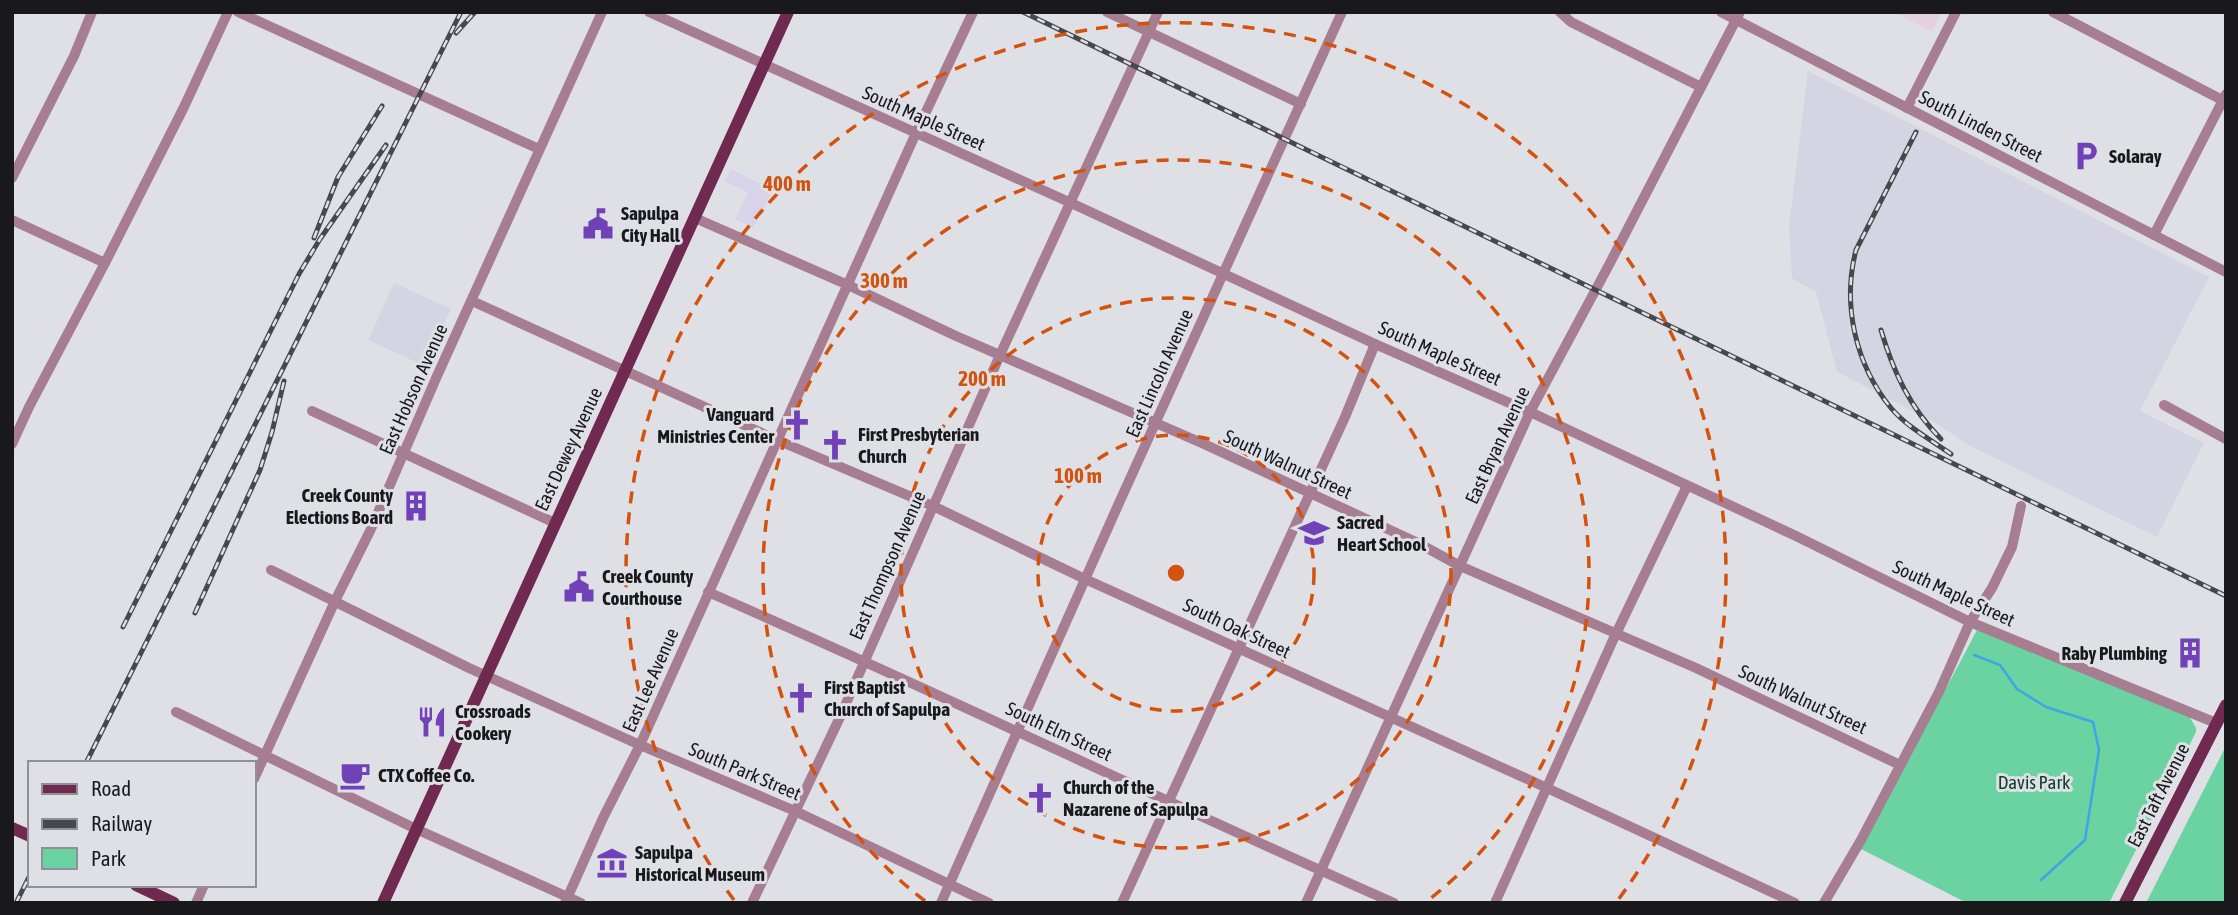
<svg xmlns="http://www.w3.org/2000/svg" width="2238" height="915" font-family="'Asap Condensed',sans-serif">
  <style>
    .commercial { fill: #d8d3e9 }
    .built { fill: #d4d4e2 }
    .medical { fill: #e4d0de }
    .green { fill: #6bd2a1 }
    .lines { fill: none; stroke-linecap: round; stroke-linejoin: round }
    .stream { stroke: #3da7e3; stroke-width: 2.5 }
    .minor { stroke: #a77d91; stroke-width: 10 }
    .major { stroke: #702950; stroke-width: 12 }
    .rail-casing { stroke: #47484b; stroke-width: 5 }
    .rail { stroke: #dfe0e6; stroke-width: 2.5; stroke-dasharray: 8; stroke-linecap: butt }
    .ring { fill: none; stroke: #d3530e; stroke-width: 3.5; stroke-dasharray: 12 9 }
    .labels { text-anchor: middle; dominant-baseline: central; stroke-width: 6; stroke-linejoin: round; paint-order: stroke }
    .street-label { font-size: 19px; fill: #19191b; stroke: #dfe0e6 }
    .poi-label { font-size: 19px; font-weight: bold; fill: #19191b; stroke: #dfe0e6; text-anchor: start }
    .park-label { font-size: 19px; fill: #0c3e29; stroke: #dfe0e6 }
    .centre { fill: #d3530e; stroke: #dfe0e6; stroke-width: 3.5 }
    .ring-label { font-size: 21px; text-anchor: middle; font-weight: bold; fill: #d3530e; stroke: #dfe0e6; stroke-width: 6; stroke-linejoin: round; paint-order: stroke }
  </style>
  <rect width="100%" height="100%" fill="#dfe0e6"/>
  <polygon class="commercial" points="731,169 773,190 753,228 735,219 748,193 725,181"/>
  <g class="built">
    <polygon points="1808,71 2209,277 2140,411 2204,443 2157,537 1966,444 1936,423 1837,372 1816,292 1792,278 1789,226"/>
    <polygon points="394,283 451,309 425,366 368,340"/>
  </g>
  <polygon class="medical" points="1893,12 1942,12 1932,32"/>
  <g class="green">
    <polygon points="1977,630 2189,716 2196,728 2196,732 2109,903 1967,903 1861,849"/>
    <polygon points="2226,746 2226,903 2146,903"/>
  </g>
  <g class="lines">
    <polyline class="stream" points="1974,655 2000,665 2017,689 2046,707 2093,722 2099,750 2085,840 2041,880"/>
    <g class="minor">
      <polyline points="238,12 539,149"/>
      <polyline points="649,12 1071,203 1375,344 1530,412 1796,536 1970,622 2216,723"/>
      <polyline points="1107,12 1301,104"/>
      <polyline points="1560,12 1571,22 1701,87"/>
      <polyline points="1721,12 2226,272"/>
      <polyline points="2053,12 2226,102"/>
      <polyline points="1907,108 1956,12"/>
      <polyline points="12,178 74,56 92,12"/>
      <polyline points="695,218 848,285 956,336 1204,444 1418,543 1460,566 1696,668 1900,765"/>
      <polyline points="12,220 105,263"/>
      <polyline points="2154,235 2226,94"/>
      <polyline points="472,301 777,440 933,506 1085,579 1547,788 1795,903"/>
      <polyline points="2164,405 2226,439"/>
      <polyline points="312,411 555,523"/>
      <polyline points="12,444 29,407 105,263 184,107 228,12"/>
      <polyline points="271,570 469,668 640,745 795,811 989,903"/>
      <path d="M708,592C938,692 1164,802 1394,903"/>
      <polyline points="176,712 416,829 581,903"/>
      <polyline points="254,779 335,601 370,531 437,376 602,12"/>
      <polyline points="196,903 204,885"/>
      <polyline points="565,903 603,818 640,745 916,133 973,12"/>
      <polyline points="752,903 840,717 1000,355 1158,12"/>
      <polyline points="941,903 1119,503 1342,12"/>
      <polyline points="1122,903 1345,417 1375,344"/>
      <polyline points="1306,903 1530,412 1610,263 1740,12"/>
      <polyline points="1495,903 1613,640 1687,486"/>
      <polyline points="1824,903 1861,840 1939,692 1970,622 1992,588 2012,547 2021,506"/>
    </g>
    <g class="major">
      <polyline points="12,828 30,836"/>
      <polyline points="136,885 174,903"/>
      <polyline points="383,903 788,12"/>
      <polyline points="2125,903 2226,705"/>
    </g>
    <g class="rail-casing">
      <g id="rail">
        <polyline points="1023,12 2226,596"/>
        <polyline points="456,33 475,12"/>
        <path d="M1916,132L1856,250C1842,304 1855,364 1891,408C1907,427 1931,440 1951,454"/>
        <polyline points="314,238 338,177 382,106"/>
        <path d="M1881,330C1893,371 1910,408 1941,439"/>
        <polyline points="195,613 260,470 272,432 284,381"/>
        <polyline points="123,627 299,274 320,239 386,145"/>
        <polyline points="86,763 461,12"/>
        <polyline points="16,903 30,875"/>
      </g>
    </g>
    <use href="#rail" class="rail"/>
  </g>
  <g class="ring">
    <circle cx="1176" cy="573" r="138"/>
    <circle cx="1176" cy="573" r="275"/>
    <path d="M925 901A413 413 0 1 1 1427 901"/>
    <path d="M734 900A550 550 0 1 1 1618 900"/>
  </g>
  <defs>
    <g id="parking-bare" transform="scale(2.415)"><path d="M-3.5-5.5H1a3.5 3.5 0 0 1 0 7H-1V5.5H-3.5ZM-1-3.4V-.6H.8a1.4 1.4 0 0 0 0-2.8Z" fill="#7141b8" stroke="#dfe0e6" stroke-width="2.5" paint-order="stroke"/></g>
    <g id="civic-bare" transform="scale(2.415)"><path d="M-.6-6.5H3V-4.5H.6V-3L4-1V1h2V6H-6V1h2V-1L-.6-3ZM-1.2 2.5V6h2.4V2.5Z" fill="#7141b8" stroke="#dfe0e6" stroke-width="2.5" paint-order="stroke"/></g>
    <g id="church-bare" transform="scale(2.415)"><path d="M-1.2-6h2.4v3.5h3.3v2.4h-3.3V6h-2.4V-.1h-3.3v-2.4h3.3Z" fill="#7141b8" stroke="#dfe0e6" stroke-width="2.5" paint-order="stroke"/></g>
    <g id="building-bare" transform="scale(2.415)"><path d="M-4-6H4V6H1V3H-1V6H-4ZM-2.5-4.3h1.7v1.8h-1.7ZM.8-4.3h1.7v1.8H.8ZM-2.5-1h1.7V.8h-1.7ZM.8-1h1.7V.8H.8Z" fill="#7141b8" stroke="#dfe0e6" stroke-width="2.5" paint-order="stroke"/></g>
    <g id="school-bare" transform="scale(2.415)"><path d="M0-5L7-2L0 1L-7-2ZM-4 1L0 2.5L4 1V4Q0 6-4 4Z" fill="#7141b8" stroke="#dfe0e6" stroke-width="2.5" paint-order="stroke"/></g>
    <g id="restaurant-bare" transform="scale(2.415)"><path d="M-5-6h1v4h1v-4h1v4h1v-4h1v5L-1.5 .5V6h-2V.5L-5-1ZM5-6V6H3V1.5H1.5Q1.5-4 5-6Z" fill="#7141b8" stroke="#dfe0e6" stroke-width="2.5" paint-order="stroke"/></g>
    <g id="cafe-bare" transform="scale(2.415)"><path d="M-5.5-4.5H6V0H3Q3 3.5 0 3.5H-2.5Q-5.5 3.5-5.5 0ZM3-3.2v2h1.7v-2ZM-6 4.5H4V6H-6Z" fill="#7141b8" stroke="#dfe0e6" stroke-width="2.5" paint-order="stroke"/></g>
    <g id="museum-bare" transform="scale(2.415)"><path d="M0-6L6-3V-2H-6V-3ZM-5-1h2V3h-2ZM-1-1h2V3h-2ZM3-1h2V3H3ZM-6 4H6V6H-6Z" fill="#7141b8" stroke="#dfe0e6" stroke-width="2.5" paint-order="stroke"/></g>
  </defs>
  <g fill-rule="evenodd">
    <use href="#parking-bare" x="2086" y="156"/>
    <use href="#civic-bare" x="598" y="224"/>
    <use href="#church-bare" x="797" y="425"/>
    <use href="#church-bare" x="835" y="445"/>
    <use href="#building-bare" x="416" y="506"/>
    <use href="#school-bare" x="1314" y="533"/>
    <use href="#civic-bare" x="579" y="587"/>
    <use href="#building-bare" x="2190" y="653"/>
    <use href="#church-bare" x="801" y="698"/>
    <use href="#restaurant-bare" x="432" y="722"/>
    <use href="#cafe-bare" x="355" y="775"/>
    <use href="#church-bare" x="1040" y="798"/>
    <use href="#museum-bare" x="612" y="863"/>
  </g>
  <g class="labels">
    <g class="street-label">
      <text transform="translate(924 118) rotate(24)">South Maple Street</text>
      <text transform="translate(1981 126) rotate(27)">South Linden Street</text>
      <text transform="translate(1440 353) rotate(24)">South Maple Street</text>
      <text transform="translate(1159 373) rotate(-66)">East Lincoln Avenue</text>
      <text transform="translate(413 389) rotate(-66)">East Hobson Avenue</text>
      <text transform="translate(1497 445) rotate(-65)">East Bryan Avenue</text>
      <text transform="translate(568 449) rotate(-65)">East Dewey Avenue</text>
      <text transform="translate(1288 464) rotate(25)">South Walnut Street</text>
      <text transform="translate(887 565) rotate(-66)">East Thompson Avenue</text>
      <text transform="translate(1954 593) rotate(25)">South Maple Street</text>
      <text transform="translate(1237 628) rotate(25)">South Oak Street</text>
      <text transform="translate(650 680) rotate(-66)">East Lee Avenue</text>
      <text transform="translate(1803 699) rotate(25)">South Walnut Street</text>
      <text transform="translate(1059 731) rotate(25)">South Elm Street</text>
      <text transform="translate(745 771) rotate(23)">South Park Street</text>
      <text transform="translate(2158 795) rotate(-63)">East Taft Avenue</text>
    </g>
    <g class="poi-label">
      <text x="2109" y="156">Solaray</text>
      <text x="621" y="213">Sapulpa<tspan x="621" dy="22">City Hall</tspan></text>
      <text x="774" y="414" text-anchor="end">Vanguard<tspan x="774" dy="22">Ministries Center</tspan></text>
      <text x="858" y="434">First Presbyterian<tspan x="858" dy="22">Church</tspan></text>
      <text x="393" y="495" text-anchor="end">Creek County<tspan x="393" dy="22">Elections Board</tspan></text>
      <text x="1337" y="522">Sacred<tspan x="1337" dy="22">Heart School</tspan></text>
      <text x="602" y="576">Creek County<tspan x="602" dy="22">Courthouse</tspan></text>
      <text x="2167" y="653" text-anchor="end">Raby Plumbing</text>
      <text x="824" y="687">First Baptist<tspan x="824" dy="22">Church of Sapulpa</tspan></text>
      <text x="455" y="711">Crossroads<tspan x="455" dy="22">Cookery</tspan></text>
      <text x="378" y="775">CTX Coffee Co.</text>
      <text x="1063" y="787">Church of the<tspan x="1063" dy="22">Nazarene of Sapulpa</tspan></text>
      <text x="635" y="852">Sapulpa<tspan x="635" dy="22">Historical Museum</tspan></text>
    </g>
    <g class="park-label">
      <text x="2034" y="782">Davis Park</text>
    </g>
  </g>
  <circle cx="1176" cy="573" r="10" class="centre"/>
  <g class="ring-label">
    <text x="787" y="191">400 m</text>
    <text x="884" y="288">300 m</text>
    <text x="982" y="386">200 m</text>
    <text x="1078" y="483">100 m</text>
  </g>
  <rect width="2238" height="915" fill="none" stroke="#19191b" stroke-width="28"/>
  <rect x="28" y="761" width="228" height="126" fill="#dfe0e6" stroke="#909095" stroke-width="2"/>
  <rect x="42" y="784" width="35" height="10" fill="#702950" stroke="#909095" stroke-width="2"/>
  <text x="91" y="796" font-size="21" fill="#19191b">Road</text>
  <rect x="42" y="819" width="35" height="10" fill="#47484b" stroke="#909095" stroke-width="2"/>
  <text x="91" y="831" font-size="21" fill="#19191b">Railway</text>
  <rect x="42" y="848" width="35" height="21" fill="#6bd2a1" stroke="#909095" stroke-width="2"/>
  <text x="91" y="866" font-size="21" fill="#19191b">Park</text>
</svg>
